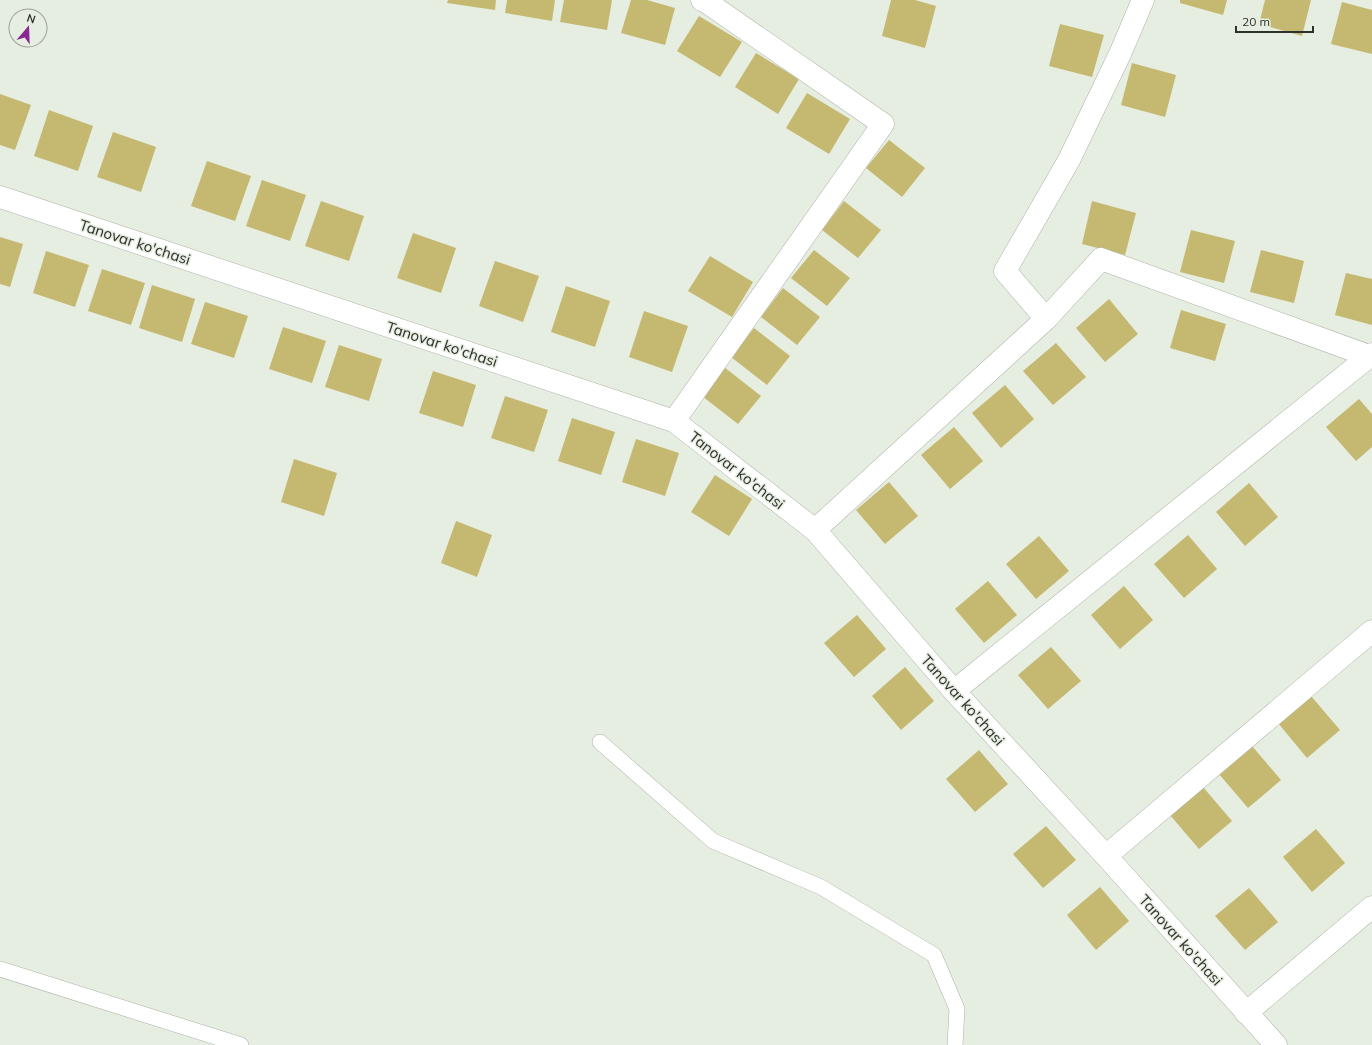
<svg xmlns="http://www.w3.org/2000/svg" width="1372" height="1045" font-family="Mulish,sans-serif">
  <style>
    .building { fill: #c5b971 }
    .lines { fill: none; stroke-linecap: round; stroke-linejoin: round }
    .lane-casing { stroke: #adb4a8; stroke-width: 16 }
    .street-casing { stroke: #adb4a8; stroke-width: 23 }
    .lane { stroke: #fff; stroke-width: 15 }
    .street { stroke: #fff; stroke-width: 22 }
    .labels { text-anchor: middle; dominant-baseline: central; stroke-width: 3; stroke-linejoin: round; paint-order: stroke }
    .street-label { font-size: 15px; fill: #2e302c; stroke: #e6ede1 }
  </style>
  <rect width="100%" height="100%" fill="#e6ede1"/>
  <g class="building">
    <polygon points="448,0 496,0 495,10 447,3"/>
    <polygon points="507,0 555,0 552,21 505,13"/>
    <polygon points="564,0 612,0 607,30 560,22"/>
    <polygon points="631,0 647,0 675,8 665,45 621,33"/>
    <polygon points="891,0 915,0 936,6 925,48 882,36"/>
    <polygon points="1180,0 1227,0 1223,15 1180,3"/>
    <polygon points="1265,0 1311,0 1302,36 1259,24"/>
    <polygon points="1342,2 1372,10 1372,54 1331,44"/>
    <polygon points="699,16 742,42 720,77 677,51"/>
    <polygon points="1060,24 1104,35 1092,77 1049,66"/>
    <polygon points="756,53 799,79 778,114 735,87"/>
    <polygon points="1132,63 1176,75 1165,117 1121,105"/>
    <polygon points="807,93 850,119 829,154 786,128"/>
    <polygon points="0,94 31,105 15,150 0,145"/>
    <polygon points="49,110 93,126 78,171 34,156"/>
    <polygon points="113,132 156,147 141,192 97,177"/>
    <polygon points="889,140 925,168 902,197 866,168"/>
    <polygon points="207,161 251,176 235,221 191,206"/>
    <polygon points="262,180 306,195 290,241 246,226"/>
    <polygon points="321,201 364,216 349,261 305,246"/>
    <polygon points="844,201 881,230 858,258 822,230"/>
    <polygon points="1092,201 1136,213 1125,255 1082,244"/>
    <polygon points="1191,230 1235,241 1224,283 1180,272"/>
    <polygon points="413,233 456,248 441,293 397,278"/>
    <polygon points="0,237 23,244 10,287 0,284"/>
    <polygon points="814,250 850,278 827,306 791,278"/>
    <polygon points="1261,250 1304,261 1294,303 1250,292"/>
    <polygon points="46,251 89,265 75,307 33,293"/>
    <polygon points="710,256 753,282 732,317 688,291"/>
    <polygon points="495,261 539,276 523,322 479,306"/>
    <polygon points="102,269 145,283 131,325 88,311"/>
    <polygon points="1346,273 1372,279 1372,325 1335,315"/>
    <polygon points="152,285 195,299 182,342 139,328"/>
    <polygon points="566,286 610,301 595,347 551,332"/>
    <polygon points="783,288 820,317 797,345 761,317"/>
    <polygon points="1109,299 1138,334 1105,362 1076,328"/>
    <polygon points="205,302 248,316 234,358 191,344"/>
    <polygon points="1181,310 1226,324 1215,361 1170,348"/>
    <polygon points="644,311 688,326 672,372 629,357"/>
    <polygon points="283,327 326,341 312,383 269,369"/>
    <polygon points="754,328 790,356 767,385 731,357"/>
    <polygon points="1056,343 1086,377 1053,405 1023,371"/>
    <polygon points="339,345 382,359 369,401 325,387"/>
    <polygon points="724,367 761,396 738,424 702,396"/>
    <polygon points="433,371 476,385 463,427 419,413"/>
    <polygon points="1005,385 1034,419 1001,448 972,413"/>
    <polygon points="505,396 548,410 534,452 491,438"/>
    <polygon points="1359,399 1372,414 1372,447 1356,461 1326,427"/>
    <polygon points="572,418 615,432 601,475 558,461"/>
    <polygon points="954,427 983,461 950,489 921,455"/>
    <polygon points="636,439 679,453 665,496 622,482"/>
    <polygon points="294,459 337,473 324,516 281,502"/>
    <polygon points="715,475 752,499 729,536 691,512"/>
    <polygon points="889,482 918,516 885,544 856,510"/>
    <polygon points="1249,483 1278,517 1245,546 1216,512"/>
    <polygon points="456,521 492,535 477,577 441,563"/>
    <polygon points="1188,535 1217,569 1184,598 1154,564"/>
    <polygon points="1039,536 1069,571 1036,599 1006,564"/>
    <polygon points="988,581 1017,615 984,643 955,609"/>
    <polygon points="1124,586 1153,620 1120,649 1091,615"/>
    <polygon points="857,615 886,649 854,677 824,643"/>
    <polygon points="1051,647 1081,681 1048,709 1018,675"/>
    <polygon points="905,667 934,701 901,730 872,696"/>
    <polygon points="1311,696 1340,730 1307,758 1278,723"/>
    <polygon points="1252,746 1281,780 1248,808 1219,774"/>
    <polygon points="979,750 1008,784 975,812 946,779"/>
    <polygon points="1203,787 1232,821 1199,849 1170,815"/>
    <polygon points="1046,826 1076,860 1043,888 1013,854"/>
    <polygon points="1316,829 1345,863 1312,892 1283,857"/>
    <polygon points="1100,887 1129,921 1096,950 1067,915"/>
    <polygon points="1249,888 1278,922 1245,950 1215,916"/>
  </g>
  <g class="lines">
    <g class="lane-casing">
      <g id="lane">
        <polyline points="600,742 713,841 821,887 934,955 957,1009 955,1045"/>
        <polyline points="0,969 241,1045"/>
      </g>
    </g>
    <g class="street-casing">
      <g id="street">
        <polyline points="0,197 674,421 815,530 954,691 1106,856 1276,1045"/>
        <polyline points="1046,319 1005,271 1069,160 1120,54 1143,0"/>
        <polyline points="674,421 883,124 705,1 702,0"/>
        <polyline points="815,530 1046,319 1101,259 1369,356"/>
        <polyline points="954,691 1372,354"/>
        <polyline points="1106,856 1372,631"/>
        <polyline points="1246,1013 1372,907"/>
      </g>
    </g>
    <use href="#lane" class="lane"/>
    <use href="#street" class="street"/>
  </g>
  <g class="labels">
    <g class="street-label">
      <text transform="translate(135 242) rotate(18)">Tanovar ko'chasi</text>
      <text transform="translate(442 344) rotate(18)">Tanovar ko'chasi</text>
      <text transform="translate(737 470) rotate(38)">Tanovar ko'chasi</text>
      <text transform="translate(963 700) rotate(48)">Tanovar ko'chasi</text>
      <text transform="translate(1181 940) rotate(48)">Tanovar ko'chasi</text>
    </g>
  </g>
  <g transform="translate(28 28) rotate(19)"><circle r="19" fill="#e6ede1" stroke="#9ca199"/>
  <path d="M0-3L7 15L0 10L-7 15Z" fill="#892890"/>
  <text y="-6" font-size="11" font-weight="bold" text-anchor="middle" fill="#2e302c">N</text>
  </g>
  <path d="M1236 26v6h77v-6" fill="none" stroke="#2e302c" stroke-width="2"/>
  <text x="1242" y="26" font-size="12" fill="#2e302c" stroke="#e6ede1" stroke-width="3" paint-order="stroke">20 m</text>
</svg>
